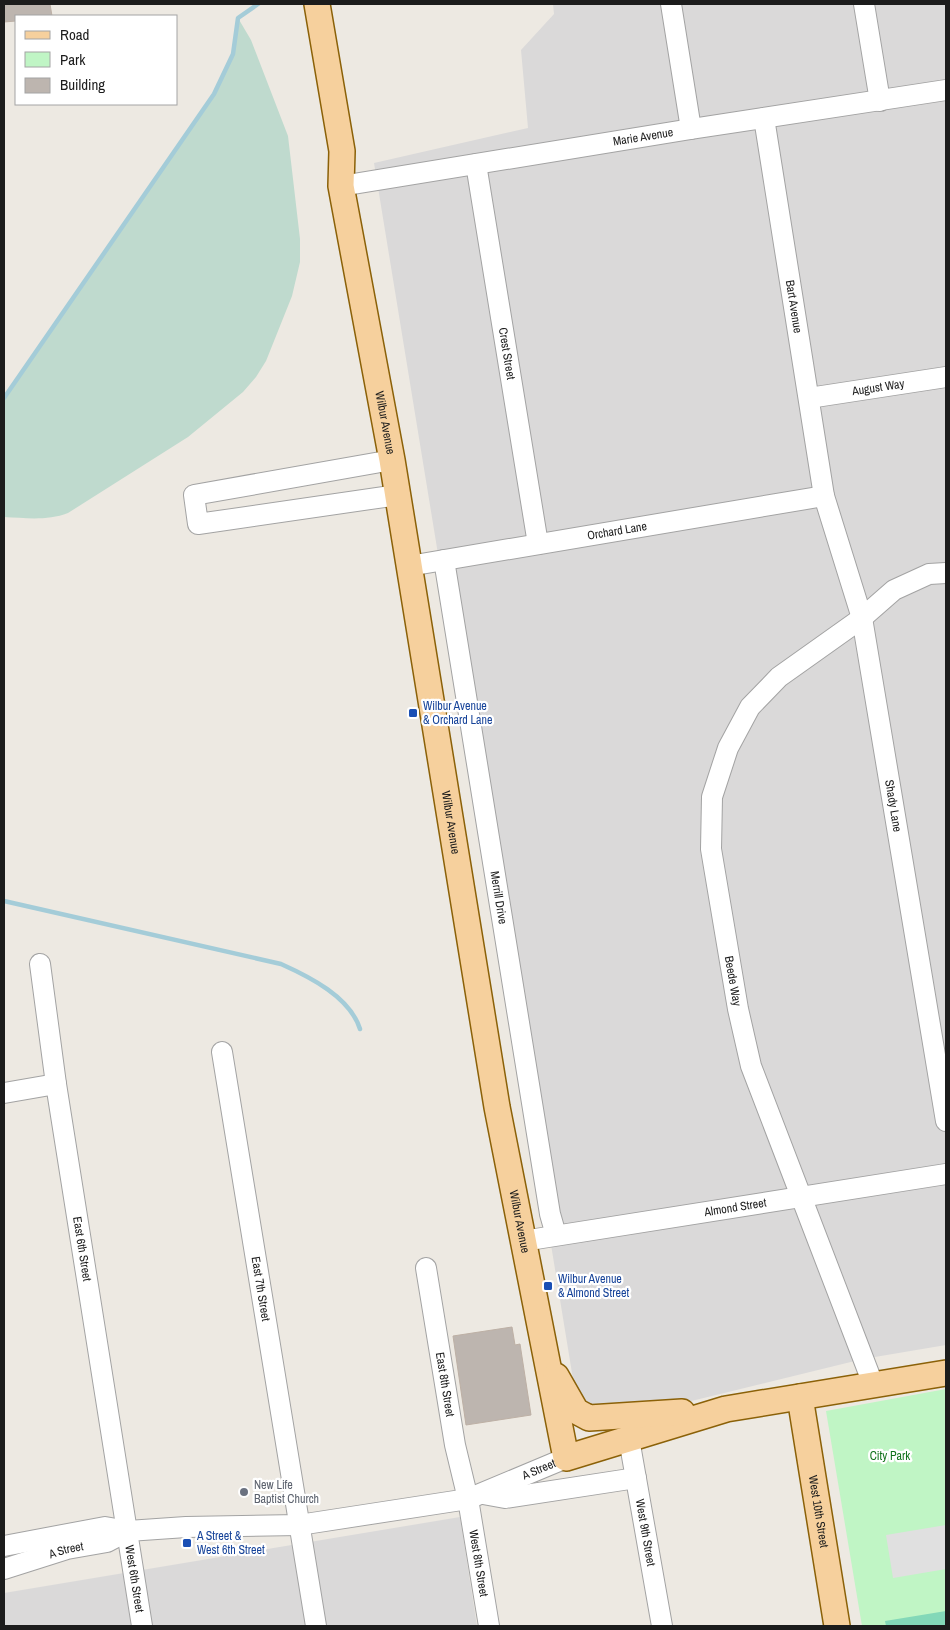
<svg xmlns="http://www.w3.org/2000/svg" width="950" height="1630" font-family="'Archivo Narrow',sans-serif">
  <style>
    .residential { fill: #dad9d9 }
    .wetland { fill: #bfdace }
    .park { fill: #c0f5c5 }
    .pitch { fill: #83d8b8 }
    .parking { fill: #e0e0e0 }
    .lines { fill: none; stroke-linecap: round; stroke-linejoin: round }
    .stream { stroke: #a4ccd8; stroke-width: 4.5 }
    .building { fill: #bdb5af; stroke: #bdb0a5 }
    .minor-casing { stroke: #a3a3a3; stroke-width: 22 }
    .major-casing { stroke: #8b6108; stroke-width: 28 }
    .minor { stroke: #fff; stroke-width: 20 }
    .major { stroke: #f6d09d; stroke-width: 25 }
    .transit-dot { fill: #1a4fb4; stroke: #fff; stroke-width: 2 }
    .worship-dot { fill: #6b7280; stroke: #fff; stroke-width: 2 }
    .labels { text-anchor: middle; dominant-baseline: central; stroke-width: 4.5; stroke-linejoin: round; paint-order: stroke }
    .street-label { font-size: 12px; fill: #1c1c1c; stroke: #fff }
    .transit-label { font-size: 12px; fill: #164399; stroke: #fff; text-anchor: start }
    .park-label { font-size: 12px; fill: #11721a; stroke: #fff }
    .worship-label { font-size: 12px; fill: #5b616d; stroke: #fff; text-anchor: start }
  </style>
  <rect width="100%" height="100%" fill="#ede9e2"/>
  <g class="residential">
    <polygon points="553,4 946,4 946,1345 863,1359 581,1428 374,163 528,128 521,50 554,14"/>
    <polygon points="460,1517 477,1626 4,1626 4,1593"/>
  </g>
  <path class="wetland" d="M238,18L251,40L288,136L300,239V262L292,296L266,361L256,377L243,392L188,437L68,513C47,521 26,518 4,517V398L214,94L233,54Z"/>
  <polygon class="park" points="946,1389 946,1626 862,1626 826,1411"/>
  <polygon class="pitch" points="946,1611 946,1626 886,1626 885,1621"/>
  <polygon class="parking" points="946,1525 946,1569 893,1578 886,1535"/>
  <g class="lines">
    <g class="stream">
      <polyline points="4,398 214,94 233,54 238,18 258,4"/>
      <path d="M4,901L281,964C310,977 350,997 360,1029"/>
    </g>
  </g>
  <g class="building">
    <polygon points="4,4 50,4 52,16 16,16 16,21 4,22"/>
    <polygon points="512,1327 515,1345 520,1344 531,1415 466,1425 453,1336"/>
  </g>
  <g class="lines">
    <g class="minor-casing">
      <g id="minor">
        <polyline points="671,4 691,129"/>
        <polyline points="864,4 880,101"/>
        <path id="s1" d="M764,118L824,496L862,618L946,1121"/>
        <path id="s2" d="M476,164L538,544"/>
        <path id="s3" d="M341,186L691,129L946,90"/>
        <path id="s4" d="M809,398L946,377"/>
        <polyline points="392,460 194,495 198,524 398,495"/>
        <path id="s5" d="M444,560L550,1214L556,1235"/>
        <path id="s6" d="M409,566L824,496"/>
        <path id="s7" d="M40,964L56,1084L142,1626"/>
        <path id="s8" d="M222,1052L316,1626"/>
        <polyline points="4,1093 56,1084"/>
        <path id="s9" d="M523,1241L946,1174"/>
        <path id="s10" d="M426,1268L455,1445L468,1499L489,1626"/>
        <polyline points="873,1384 751,1066 738,1009 711,849 712,797 728,748 750,707 779,677 862,618 894,590 929,574 946,573"/>
        <path id="s11" d="M629,1439L662,1626"/>
        <polyline points="483,1494 505,1498 636,1478"/>
        <path id="s12" d="M4,1546L105,1527L128,1531L186,1527L299,1525L468,1499L566,1458"/>
        <path id="s13" d="M4,1569L67,1549L107,1542L128,1531"/>
      </g>
    </g>
    <g class="major-casing">
      <g id="major">
        <path id="s14" d="M317,4L342,151L341,186L392,460L497,1107L566,1458L726,1409L946,1373"/>
        <polyline points="556,1376 576,1411 589,1418 682,1412"/>
        <path id="s15" d="M800,1397L837,1626"/>
      </g>
    </g>
    <use href="#minor" class="minor"/>
    <use href="#major" class="major"/>
  </g>
  <g class="transit-dot">
    <rect x="408" y="708" width="10" height="10" rx="2.5"/>
    <rect x="543" y="1281" width="10" height="10" rx="2.5"/>
    <rect x="182" y="1538" width="10" height="10" rx="2.5"/>
  </g>
  <circle class="worship-dot" cx="244" cy="1492" r="5"/>
  <g class="labels">
    <g class="street-label">
      <text stroke="none"><textPath href="#s3" startOffset="306">Marie Avenue</textPath></text>
      <text stroke="none"><textPath href="#s1" startOffset="191">Bart Avenue</textPath></text>
      <text stroke="none"><textPath href="#s2" startOffset="192">Crest Street</textPath></text>
      <text stroke="none"><textPath href="#s4" startOffset="70">August Way</textPath></text>
      <text stroke="none"><textPath href="#s14" startOffset="425">Wilbur Avenue</textPath></text>
      <text stroke="none"><textPath href="#s6" startOffset="211">Orchard Lane</textPath></text>
      <text stroke="none"><textPath href="#s1" startOffset="701">Shady Lane</textPath></text>
      <text stroke="none"><textPath href="#s14" startOffset="830">Wilbur Avenue</textPath></text>
      <text stroke="none"><textPath href="#s5" startOffset="342">Merrill Drive</textPath></text>
      <text transform="translate(733 981) rotate(80)">Beede Way</text>
      <text stroke="none"><textPath href="#s9" startOffset="215">Almond Street</textPath></text>
      <text stroke="none"><textPath href="#s14" startOffset="1235">Wilbur Avenue</textPath></text>
      <text stroke="none"><textPath href="#s7" startOffset="288">East 6th Street</textPath></text>
      <text stroke="none"><textPath href="#s8" startOffset="240">East 7th Street</textPath></text>
      <text stroke="none"><textPath href="#s10" startOffset="118">East 8th Street</textPath></text>
      <text stroke="none"><textPath href="#s12" startOffset="545">A Street</textPath></text>
      <text stroke="none"><textPath href="#s15" startOffset="116">West 10th Street</textPath></text>
      <text stroke="none"><textPath href="#s11" startOffset="95">West 9th Street</textPath></text>
      <text stroke="none"><textPath href="#s13" startOffset="65">A Street</textPath></text>
      <text stroke="none"><textPath href="#s10" startOffset="300">West 8th Street</textPath></text>
      <text stroke="none"><textPath href="#s7" startOffset="622">West 6th Street</textPath></text>
    </g>
    <g class="transit-label">
      <text x="423" y="706">Wilbur Avenue<tspan x="423" dy="14">&amp; Orchard Lane</tspan></text>
      <text x="558" y="1279">Wilbur Avenue<tspan x="558" dy="14">&amp; Almond Street</tspan></text>
      <text x="197" y="1536">A Street &amp;<tspan x="197" dy="14">West 6th Street</tspan></text>
    </g>
    <g class="park-label">
      <text x="890" y="1456">City Park</text>
    </g>
    <g class="worship-label">
      <text x="254" y="1485">New Life<tspan x="254" dy="14">Baptist Church</tspan></text>
    </g>
  </g>
  <rect width="950" height="1630" fill="none" stroke="#1c1c1c" stroke-width="10"/>
  <rect x="15" y="15" width="162" height="90" fill="#ffffff" stroke="#a4a4a4"/>
  <rect x="25" y="31" width="25" height="8" fill="#f6d09d" stroke="#a4a4a4"/>
  <text x="60" y="40" font-size="15" fill="#1c1c1c">Road</text>
  <rect x="25" y="52" width="25" height="15" fill="#c0f5c5" stroke="#a4a4a4"/>
  <text x="60" y="65" font-size="15" fill="#1c1c1c">Park</text>
  <rect x="25" y="78" width="25" height="15" fill="#bdb5af" stroke="#a4a4a4"/>
  <text x="60" y="90" font-size="15" fill="#1c1c1c">Building</text>
</svg>
